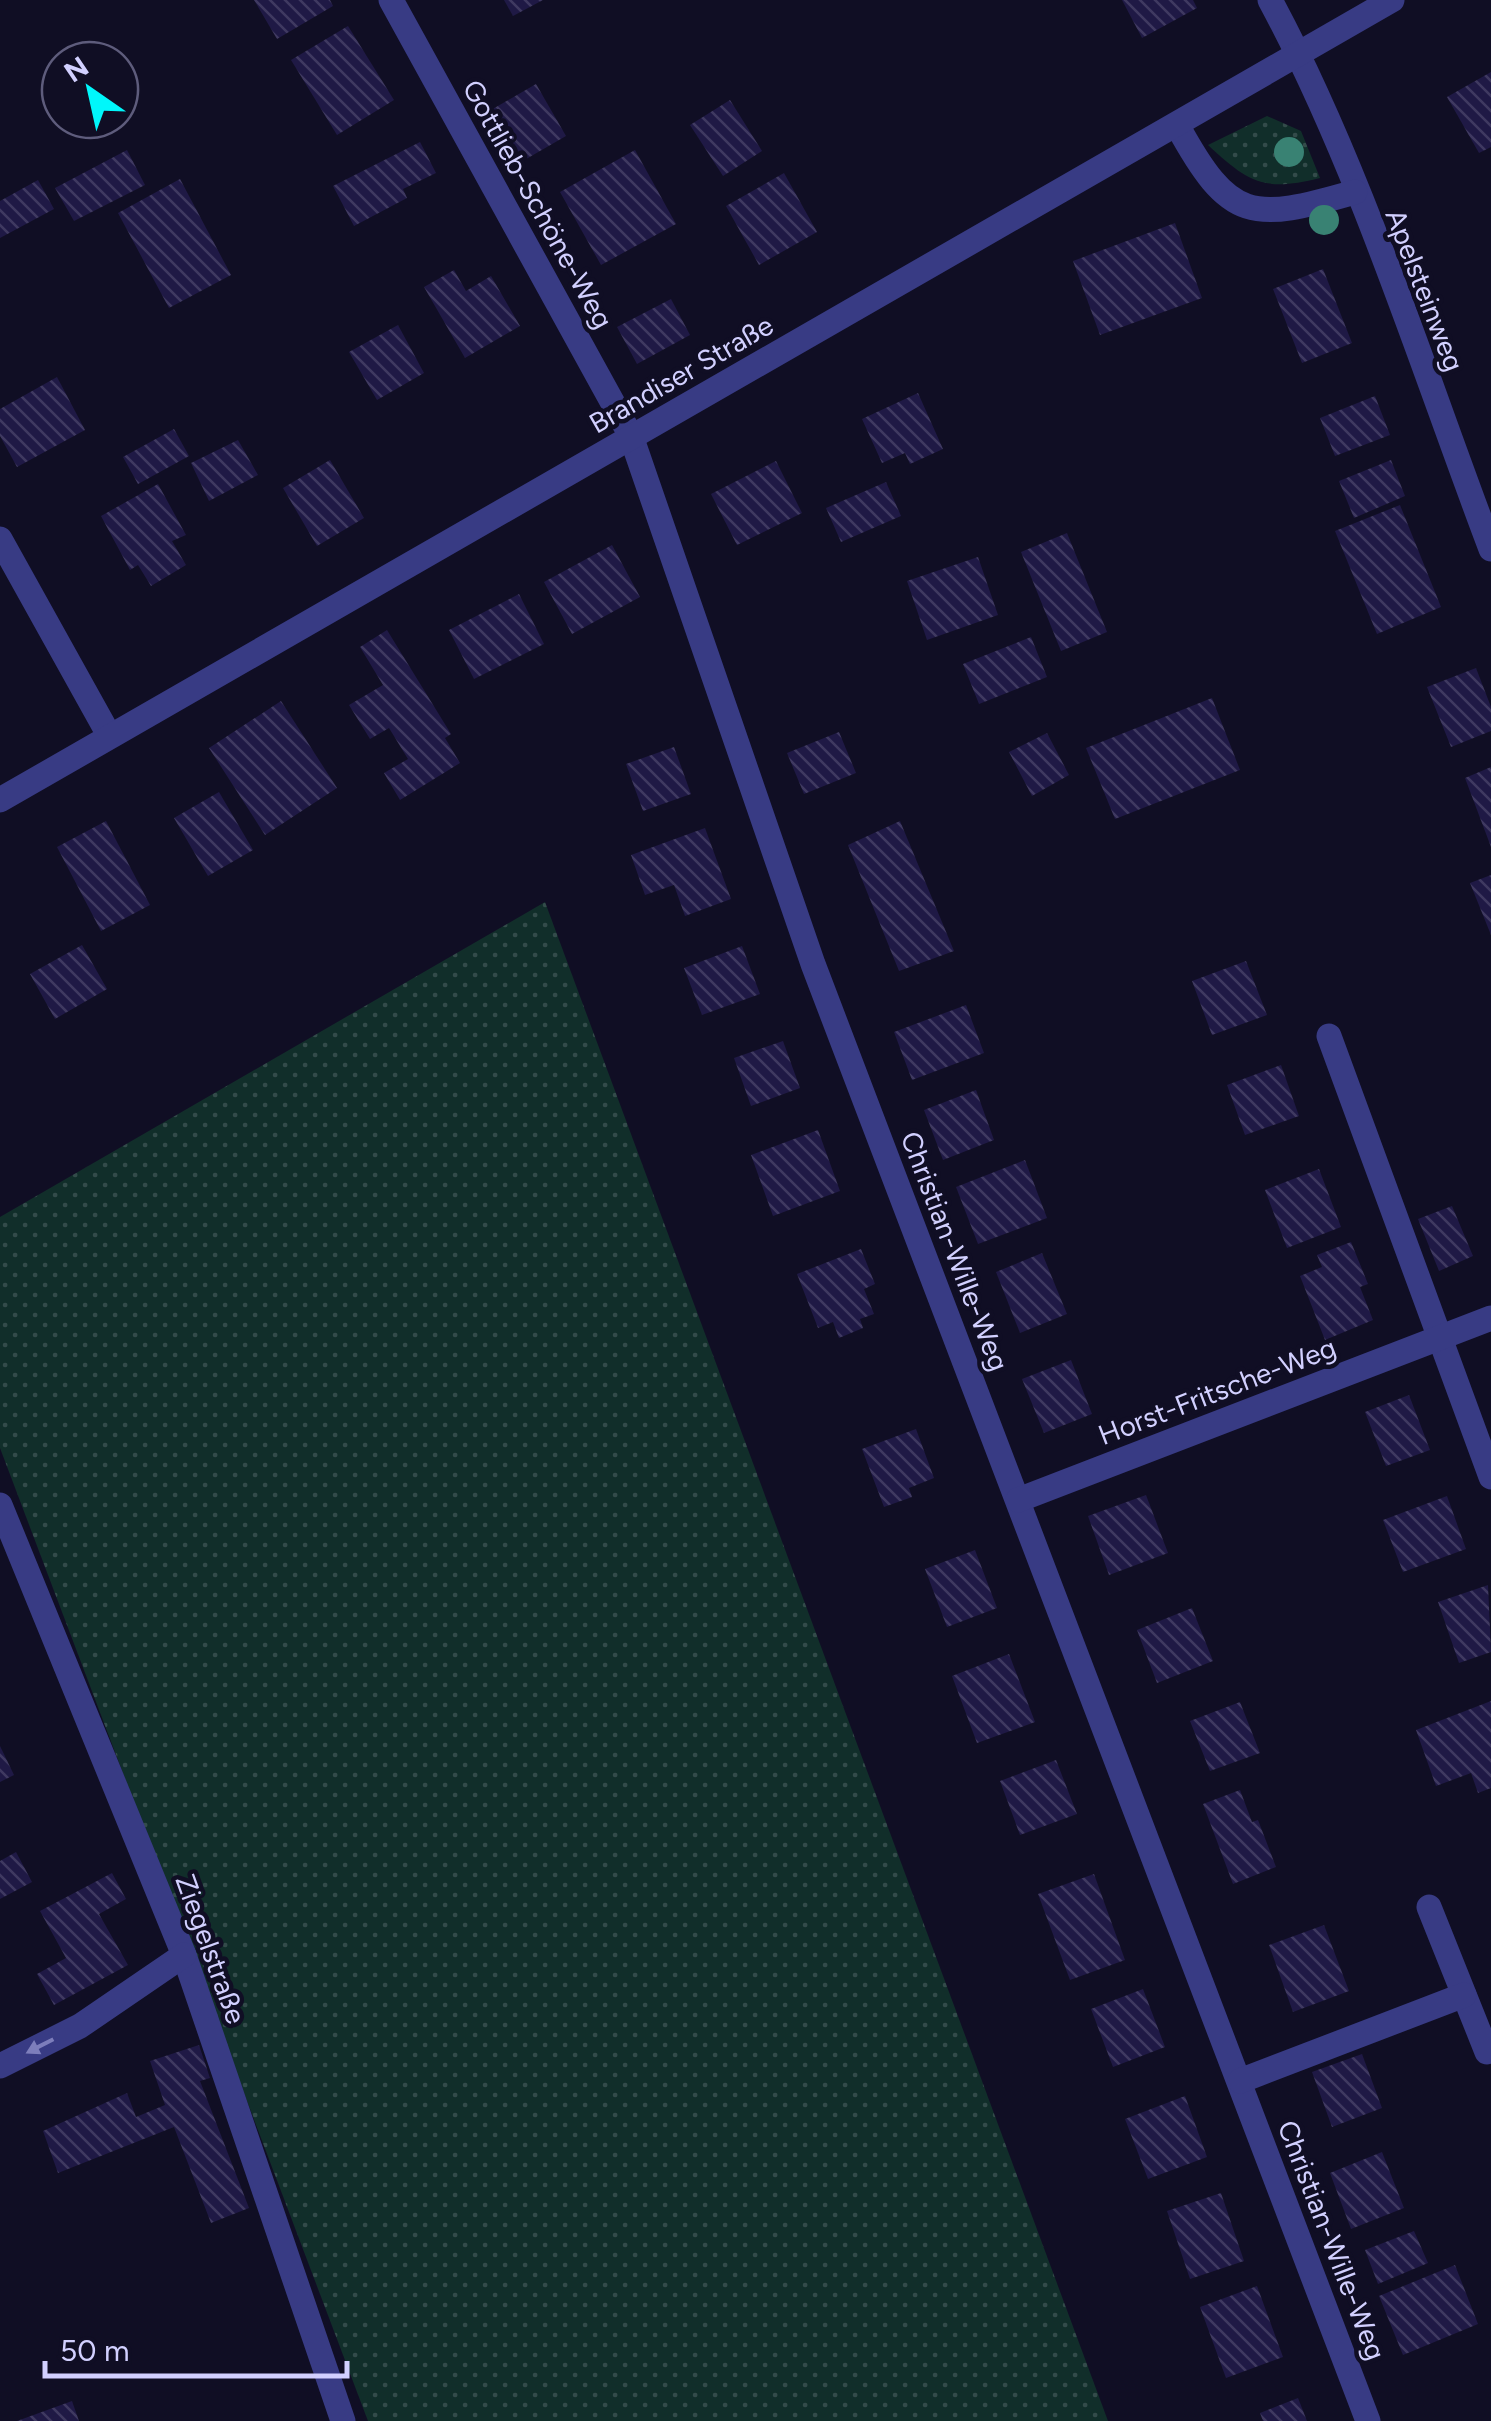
<svg xmlns="http://www.w3.org/2000/svg" width="1491" height="2421" font-family="Figtree,sans-serif">
  <style>
    .green { fill: url(#green-dots) }
    .building { fill: url(#building-back-hatch) }
    .lines { fill: none; stroke-linecap: round; stroke-linejoin: round }
    .minor { stroke: #383b84; stroke-width: 25 }
    .tree { fill: #398273 }
    .oneway { fill: #7d7ebb }
    .labels { text-anchor: middle; dominant-baseline: central; stroke-width: 9; stroke-linejoin: round; paint-order: stroke }
    .street-label { font-size: 28px; fill: #d2d0ff; stroke: #100e24 }
  </style>
  <defs>
    <pattern id="green-dots" width="8" height="8" patternUnits="userSpaceOnUse" patternTransform="scale(2.5)"><rect width="8" height="8" fill="#112e2a"/><path d="M2 2h.1M6 6h.1" fill="none" stroke="#334b4a" stroke-width="1.8" stroke-linecap="round"/></pattern>
    <pattern id="building-back-hatch" width="6" height="6" patternUnits="userSpaceOnUse" patternTransform="scale(2.5)"><rect width="6" height="6" fill="#1f1945"/><path d="M-1 5l2 2M0 0l6 6M5-1l2 2" fill="none" stroke="#3f3961"/></pattern>
  </defs>
  <rect width="100%" height="100%" fill="#100e24"/>
  <g class="green">
    <path d="M1267,116L1301,131L1320,178C1264,192 1249,183 1208,145Z"/>
    <polygon points="545,902 1108,2421 368,2421 0,1448 0,1217"/>
  </g>
  <g class="building">
    <polygon points="254,0 330,0 333,6 277,39"/>
    <polygon points="504,0 543,0 513,16"/>
    <polygon points="1122,0 1193,0 1197,8 1142,38"/>
    <polygon points="348,26 394,100 337,135 291,60"/>
    <polygon points="1491,72 1491,147 1479,153 1447,97"/>
    <polygon points="536,84 566,136 507,170 477,118"/>
    <polygon points="730,100 762,151 723,176 690,125"/>
    <polygon points="420,142 436,173 403,189 407,198 354,226 333,186"/>
    <polygon points="127,150 145,185 74,221 55,188"/>
    <polygon points="635,150 676,224 601,265 560,192"/>
    <polygon points="784,173 817,232 759,265 726,206"/>
    <polygon points="180,179 231,275 169,308 118,213"/>
    <polygon points="38,180 54,209 0,238 0,201"/>
    <polygon points="1175,223 1202,298 1100,335 1073,261"/>
    <polygon points="1323,269 1352,343 1302,363 1273,289"/>
    <polygon points="454,270 466,291 491,276 520,326 465,358 424,287"/>
    <polygon points="671,299 690,335 637,364 617,327"/>
    <polygon points="398,325 424,373 377,400 349,352"/>
    <polygon points="57,377 85,430 17,467 0,436 0,409"/>
    <polygon points="918,393 943,449 910,464 905,453 882,463 862,419"/>
    <polygon points="1375,396 1390,435 1335,456 1320,418"/>
    <polygon points="174,429 189,456 138,484 123,457"/>
    <polygon points="238,440 258,475 209,501 191,463"/>
    <polygon points="330,460 364,518 317,546 283,488"/>
    <polygon points="1391,460 1405,496 1354,518 1339,481"/>
    <polygon points="776,461 802,513 737,545 711,494"/>
    <polygon points="886,482 901,516 841,542 826,508"/>
    <polygon points="158,484 186,535 172,541 186,565 151,586 138,565 130,570 101,516"/>
    <polygon points="1400,505 1441,607 1377,634 1335,531"/>
    <polygon points="1067,533 1107,632 1061,651 1021,552"/>
    <polygon points="612,545 640,597 572,634 544,582"/>
    <polygon points="978,557 998,615 927,640 907,581"/>
    <polygon points="519,594 544,644 474,679 449,630"/>
    <polygon points="387,630 451,734 445,738 460,763 400,800 384,773 408,759 389,728 370,739 349,705 383,685 360,647"/>
    <polygon points="1031,637 1047,677 979,704 963,664"/>
    <polygon points="1476,668 1491,707 1491,731 1451,747 1427,687"/>
    <polygon points="1212,698 1240,770 1115,819 1086,748"/>
    <polygon points="281,701 337,788 265,835 209,748"/>
    <polygon points="839,732 856,773 804,794 787,753"/>
    <polygon points="1047,733 1069,775 1032,796 1009,752"/>
    <polygon points="674,747 691,794 643,811 626,764"/>
    <polygon points="1491,767 1491,847 1465,778"/>
    <polygon points="219,792 253,850 208,876 174,818"/>
    <polygon points="106,821 150,905 101,931 57,847"/>
    <polygon points="900,821 954,951 899,971 848,845"/>
    <polygon points="705,828 731,899 685,916 674,885 645,895 631,855"/>
    <polygon points="1491,875 1491,935 1470,883"/>
    <polygon points="82,945 107,989 55,1019 30,974"/>
    <polygon points="742,946 760,994 702,1015 684,968"/>
    <polygon points="1246,961 1267,1015 1212,1035 1192,981"/>
    <polygon points="966,1005 984,1053 912,1080 894,1032"/>
    <polygon points="783,1041 800,1088 751,1106 734,1058"/>
    <polygon points="1281,1065 1299,1116 1245,1135 1227,1085"/>
    <polygon points="976,1090 994,1140 943,1160 924,1110"/>
    <polygon points="818,1130 840,1191 773,1216 751,1155"/>
    <polygon points="1025,1160 1047,1218 978,1244 956,1187"/>
    <polygon points="1319,1169 1341,1227 1287,1248 1265,1190"/>
    <polygon points="1452,1206 1473,1256 1439,1271 1418,1219"/>
    <polygon points="1351,1242 1368,1284 1360,1287 1373,1320 1325,1340 1300,1276 1322,1267 1317,1255"/>
    <polygon points="861,1249 875,1284 864,1289 874,1314 860,1319 863,1328 839,1338 833,1322 818,1328 797,1274"/>
    <polygon points="1042,1253 1067,1314 1020,1333 996,1272"/>
    <polygon points="1071,1360 1092,1414 1044,1433 1022,1379"/>
    <polygon points="1409,1395 1430,1450 1386,1466 1365,1412"/>
    <polygon points="916,1429 934,1478 909,1488 912,1497 884,1507 862,1449"/>
    <polygon points="1146,1495 1168,1553 1109,1575 1088,1516"/>
    <polygon points="1447,1496 1466,1549 1403,1572 1383,1520"/>
    <polygon points="975,1550 997,1608 947,1627 925,1569"/>
    <polygon points="1488,1585 1491,1652 1459,1663 1438,1602"/>
    <polygon points="1192,1608 1213,1661 1157,1683 1137,1630"/>
    <polygon points="1009,1654 1035,1722 977,1743 952,1676"/>
    <polygon points="1491,1701 1491,1788 1478,1793 1471,1773 1436,1786 1416,1730"/>
    <polygon points="1240,1702 1260,1753 1210,1771 1190,1721"/>
    <polygon points="0,1746 14,1775 0,1782"/>
    <polygon points="1056,1760 1077,1814 1020,1835 1000,1781"/>
    <polygon points="1240,1790 1252,1822 1258,1820 1276,1867 1233,1884 1203,1804"/>
    <polygon points="16,1852 32,1882 0,1899 0,1861"/>
    <polygon points="112,1873 126,1899 99,1914 128,1965 54,2005 37,1974 66,1958 40,1911"/>
    <polygon points="1094,1874 1125,1960 1070,1980 1038,1894"/>
    <polygon points="1324,1925 1349,1991 1293,2012 1269,1945"/>
    <polygon points="1143,1989 1165,2047 1113,2067 1091,2009"/>
    <polygon points="199,2045 210,2078 200,2081 249,2208 211,2223 174,2127 58,2173 43,2131 127,2093 136,2117 165,2105 150,2061"/>
    <polygon points="1362,2054 1382,2108 1332,2127 1312,2072"/>
    <polygon points="1185,2096 1207,2157 1148,2179 1125,2119"/>
    <polygon points="1382,2152 1404,2208 1351,2229 1330,2173"/>
    <polygon points="1221,2193 1244,2261 1190,2279 1167,2211"/>
    <polygon points="1414,2231 1428,2263 1378,2284 1365,2250"/>
    <polygon points="1455,2265 1478,2324 1403,2355 1379,2296"/>
    <polygon points="1257,2286 1283,2357 1226,2378 1200,2307"/>
    <polygon points="1298,2398 1307,2421 1263,2421 1260,2413"/>
    <polygon points="72,2401 79,2421 17,2421"/>
  </g>
  <g class="lines">
    <g class="minor">
      <polyline points="391,0 631,436 813,964 1368,2421"/>
      <path d="M1270,0C1360,167 1423,370 1491,549"/>
      <path d="M1177,125C1230,222 1251,222 1355,192"/>
      <polyline points="0,539 109,735"/>
      <polyline points="0,800 1392,0"/>
      <polyline points="1329,1036 1491,1477"/>
      <polyline points="1018,1500 1491,1318"/>
      <polyline points="0,1505 184,1955 343,2421"/>
      <polyline points="1429,1907 1487,2052"/>
      <polyline points="0,2066 80,2026 184,1955"/>
      <polyline points="1240,2081 1464,1995"/>
    </g>
  </g>
  <g class="tree">
    <circle cx="1289" cy="152" r="15"/>
    <circle cx="1324" cy="220" r="15"/>
  </g>
  <defs><path id="oneway-solid" d="M-6-.8H1V-3.2L6.5 0L1 3.2V.8H-6Z" transform="scale(2.5)"/></defs>
  <use class="oneway" href="#oneway-solid" transform="translate(40 2046) rotate(153)"/>
  <g class="labels">
    <g class="street-label">
      <text transform="translate(538 204) rotate(61)">Gottlieb-Schöne-Weg</text>
      <text transform="translate(1425 290) rotate(69)">Apelsteinweg</text>
      <text transform="translate(681 374) rotate(-30)">Brandiser Straße</text>
      <text transform="translate(955 1251) rotate(69)">Christian-Wille-Weg</text>
      <text transform="translate(1217 1391) rotate(-21)">Horst-Fritsche-Weg</text>
      <text transform="translate(211 1949) rotate(70)">Ziegelstraße</text>
      <text transform="translate(1332 2240) rotate(69)">Christian-Wille-Weg</text>
    </g>
  </g>
  <g transform="translate(90 90) rotate(326)"><circle r="48" fill="#100e24" stroke="#5e5c7c" stroke-width="2.5"/>
  <path d="M0-8L18 38L0 25L-18 38Z" fill="#00f7fb"/>
  <text y="-15" font-size="28" font-weight="bold" text-anchor="middle" fill="#d2d0ff">N</text>
  </g>
  <path d="M45 2361v15h302v-15" fill="none" stroke="#d2d0ff" stroke-width="5"/>
  <text x="60" y="2361" font-size="30" fill="#d2d0ff" stroke="#100e24" stroke-width="8" paint-order="stroke">50 m</text>
</svg>
